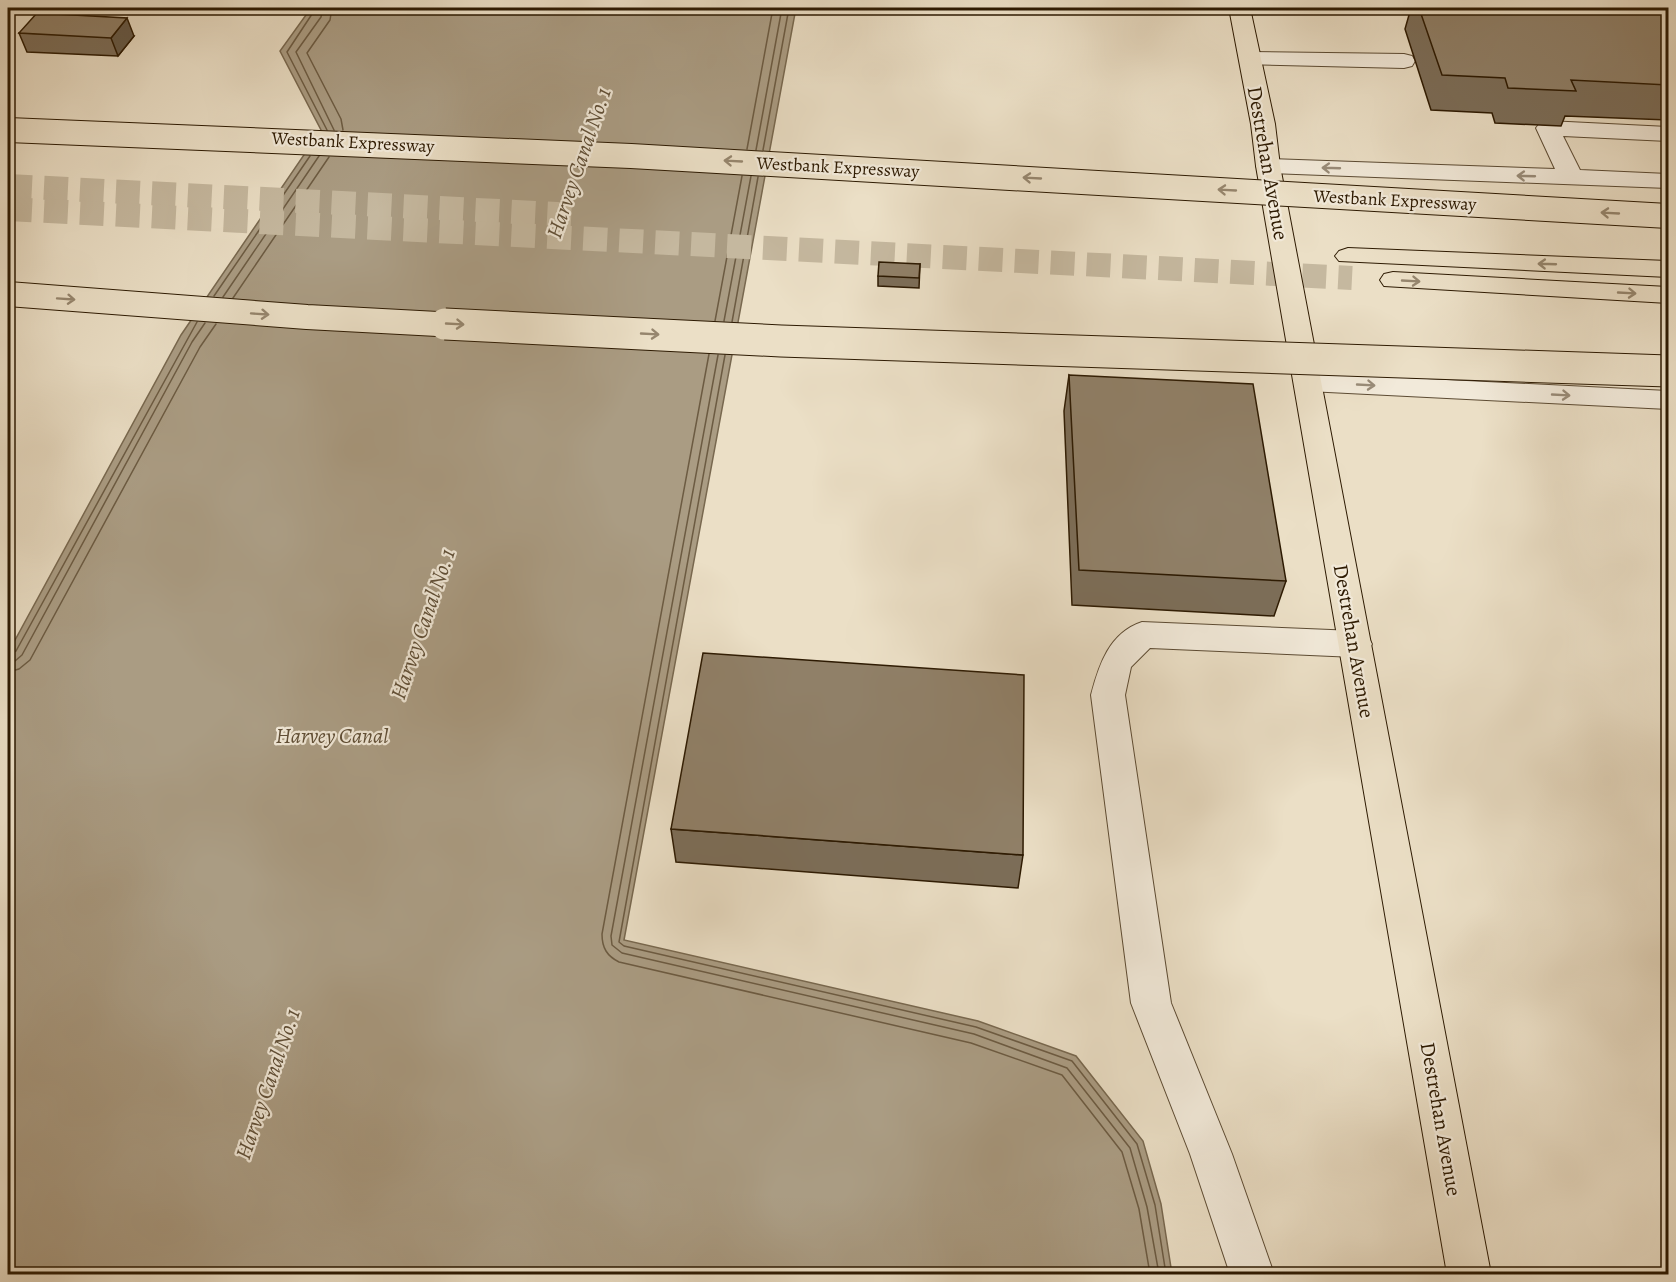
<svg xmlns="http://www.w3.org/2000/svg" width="1676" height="1282" font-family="Alegreya,serif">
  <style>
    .water { fill: #aa9c83; stroke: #78684f; stroke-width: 1.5 }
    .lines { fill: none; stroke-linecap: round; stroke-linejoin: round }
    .shore { stroke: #6c5b42; stroke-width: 1.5 }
    .major-tunnel { stroke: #c5b89f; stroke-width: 24; stroke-dasharray: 24 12; stroke-linecap: butt }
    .minor-casing { stroke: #5c4b33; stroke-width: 2 }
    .major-casing { stroke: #2d1a02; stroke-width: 2 }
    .minor { fill: #f2eada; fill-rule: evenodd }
    .major { fill: #ebdfc6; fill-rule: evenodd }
    .highway-bridge-far1-casing { stroke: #2d1a02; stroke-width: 26; stroke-linecap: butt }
    .highway-bridge-casing { stroke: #2d1a02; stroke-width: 33; stroke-linecap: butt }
    .highway-bridge-far1 { stroke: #ebdfc6; stroke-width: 24 }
    .highway-bridge { stroke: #ebdfc6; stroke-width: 31 }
    .wall { fill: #7c6e59; stroke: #2d1a02; stroke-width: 1.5 }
    .shaded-wall { fill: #655a49; stroke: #2d1a02; stroke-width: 1.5 }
    .building { fill: #908068; stroke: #2d1a02; stroke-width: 1.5 }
    .oneway { stroke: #96866e }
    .oneway2 { stroke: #998c79 }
    .labels { text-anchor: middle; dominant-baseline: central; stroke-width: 4.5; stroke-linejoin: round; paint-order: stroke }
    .far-street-label { font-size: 18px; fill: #2d1a02; stroke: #f2eada }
    .street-label { font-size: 21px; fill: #2d1a02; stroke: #f2eada }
    .water-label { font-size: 22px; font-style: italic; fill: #5f4e36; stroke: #f2eada }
  </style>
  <rect width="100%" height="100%" fill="#ebdfc6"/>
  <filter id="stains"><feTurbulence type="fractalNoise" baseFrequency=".00333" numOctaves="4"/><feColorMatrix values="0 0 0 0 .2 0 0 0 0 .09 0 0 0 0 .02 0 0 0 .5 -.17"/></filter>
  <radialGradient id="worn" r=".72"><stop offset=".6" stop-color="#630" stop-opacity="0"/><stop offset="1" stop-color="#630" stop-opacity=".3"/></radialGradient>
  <polygon class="water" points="311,8 796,8 624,940 978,1021 1076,1056 1143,1141 1161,1204 1172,1274 8,1274 8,653 181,335 321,130 280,51"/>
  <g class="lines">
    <g class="shore">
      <polyline points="316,8 287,52 327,130"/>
      <polyline points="323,8 321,17 296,52 334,130"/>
      <polyline points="332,8 330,20 307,53 341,119 343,130"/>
      <polyline points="747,149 773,8"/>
      <polyline points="756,150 782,8"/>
      <polyline points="763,150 789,8"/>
      <polyline points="214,296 310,156"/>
      <polyline points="223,297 319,156"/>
      <polyline points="233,298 329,157"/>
      <polyline points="715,321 742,176"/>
      <polyline points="724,321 751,176"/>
      <polyline points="732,322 758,177"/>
      <path d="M709,354L602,934C602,948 607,956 619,962L971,1043L1062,1075L1122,1152L1139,1209L1150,1274"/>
      <polyline points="718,355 611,936 612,945 622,953 974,1034 1067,1068 1130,1148 1147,1207 1159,1274"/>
      <polyline points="725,355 619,942 624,946 976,1027 1072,1061 1137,1144 1155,1205 1166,1274"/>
      <polyline points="8,655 16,651 197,322"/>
      <polyline points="8,662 15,661 22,655 192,342 205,323"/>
      <polyline points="8,672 19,669 30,660 200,347 216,324"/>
    </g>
    <g class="major-tunnel">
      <polyline points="8,186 576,215"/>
      <polyline points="8,209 1352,278"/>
    </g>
    <g class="minor-casing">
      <g id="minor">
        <polygon points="1250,52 1404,54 1412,56 1415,61 1412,66 1404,68 1242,64 1239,59 1242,54"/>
        <polygon points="1548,121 1668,127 1668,141 1563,136 1580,170 1668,174 1668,188 1268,173 1259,171 1256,166 1259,161 1268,159 1555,169 1536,128 1540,123"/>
        <polygon points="1308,373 1668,391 1668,409 1308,391 1298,389 1294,382 1298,375"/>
        <path d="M1142,622L1355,631L1367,635L1372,644L1367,653L1355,657L1150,648L1131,667L1125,695L1171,1003L1232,1154L1274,1274H1230L1190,1154L1131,1003L1091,695C1099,665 1109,633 1142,622Z"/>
      </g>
    </g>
    <g class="major-casing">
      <g id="major">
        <polygon points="1229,8 1250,8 1275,124 1280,166 1491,1274 1447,1274 1256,166 1251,124"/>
        <polygon points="1348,248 1668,261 1668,277 1339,261 1335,256 1339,251"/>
        <polygon points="1393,272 1668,287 1668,303 1384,286 1380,280 1384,274"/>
      </g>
    </g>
    <use href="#minor" class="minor"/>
    <use href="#major" class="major"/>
    <g class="highway-bridge-far1-casing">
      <g id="highway-bridge-far1">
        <polyline points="8,130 631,156 1668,216"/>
        <polyline points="8,294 307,317 475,326"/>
      </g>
    </g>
    <g class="highway-bridge-casing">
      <polyline id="highway-bridge" points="445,324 781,341 1668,371"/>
    </g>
    <use href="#highway-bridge-far1" class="highway-bridge-far1"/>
    <use href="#highway-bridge" class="highway-bridge"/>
  </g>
  <g class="wall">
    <polygon points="1411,8 1658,8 1668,27 1668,120 1565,116 1561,126 1495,123 1492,113 1431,110 1405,29"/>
    <polygon points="19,33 134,36 118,56 27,52"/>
    <polygon points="920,264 919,288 878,286 878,276"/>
    <polygon points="1069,375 1286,581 1274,616 1072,605 1064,411"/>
    <polygon points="671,829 1023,855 1018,888 676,862"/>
  </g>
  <polygon class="shaded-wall" points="127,18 134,36 118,56 111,38"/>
  <g class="building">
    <polygon points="1419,8 1658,8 1668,27 1668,85 1571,80 1576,91 1508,88 1505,78 1442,75"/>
    <polygon points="37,13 127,18 111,38 19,33"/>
    <polygon points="879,262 920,264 919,278 878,276"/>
    <polygon points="1069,375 1253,384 1286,581 1079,570"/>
    <polygon points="703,653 1024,675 1023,855 671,829"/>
  </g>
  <defs><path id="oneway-shaft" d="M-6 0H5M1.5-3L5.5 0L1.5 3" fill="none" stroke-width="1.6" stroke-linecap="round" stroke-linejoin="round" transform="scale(1.5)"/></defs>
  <g class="oneway">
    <use href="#oneway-shaft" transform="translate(733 161) rotate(-177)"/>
    <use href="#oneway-shaft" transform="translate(1032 178) rotate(-177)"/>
    <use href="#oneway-shaft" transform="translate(1227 190) rotate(-177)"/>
    <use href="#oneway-shaft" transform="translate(1610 213) rotate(-177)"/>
    <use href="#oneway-shaft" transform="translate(1547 264) rotate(-178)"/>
    <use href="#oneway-shaft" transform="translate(1411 281) rotate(3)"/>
    <use href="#oneway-shaft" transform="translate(1627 293) rotate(3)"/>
    <use href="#oneway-shaft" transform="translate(66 299) rotate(4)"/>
    <use href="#oneway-shaft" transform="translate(260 314) rotate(4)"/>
    <use href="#oneway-shaft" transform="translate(455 324) rotate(3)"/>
    <use href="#oneway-shaft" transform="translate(650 334) rotate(3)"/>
  </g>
  <g class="oneway2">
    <use href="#oneway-shaft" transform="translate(1331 168) rotate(-178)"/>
    <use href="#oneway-shaft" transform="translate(1526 176) rotate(-178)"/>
    <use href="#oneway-shaft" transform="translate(1366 385) rotate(3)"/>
    <use href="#oneway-shaft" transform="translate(1561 395) rotate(3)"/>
  </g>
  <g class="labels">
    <g class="far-street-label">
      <text transform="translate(353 142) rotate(3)">Westbank Expressway</text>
      <text transform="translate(838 167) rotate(3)">Westbank Expressway</text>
      <text transform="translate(1395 200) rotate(3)">Westbank Expressway</text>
    </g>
    <g class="street-label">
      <text transform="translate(1268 163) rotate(80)">Destrehan Avenue</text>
      <text transform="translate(1354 641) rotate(80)">Destrehan Avenue</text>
      <text transform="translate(1441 1119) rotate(80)">Destrehan Avenue</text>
    </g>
    <g class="water-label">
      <text transform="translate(579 163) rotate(-71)">Harvey Canal No. 1</text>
      <text transform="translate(423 624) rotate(-71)">Harvey Canal No. 1</text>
      <text x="332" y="736">Harvey Canal</text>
      <text transform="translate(268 1084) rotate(-71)">Harvey Canal No. 1</text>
    </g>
  </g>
  <rect width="1676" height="1282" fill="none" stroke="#ebdfc6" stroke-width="30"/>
  <rect x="9" y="9" width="1658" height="1264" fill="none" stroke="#2d1a02" stroke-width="3"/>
  <rect x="15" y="15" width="1646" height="1252" fill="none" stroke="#2d1a02" stroke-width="1.5"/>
  <rect width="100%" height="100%" filter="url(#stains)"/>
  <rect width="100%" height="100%" fill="url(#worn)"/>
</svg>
